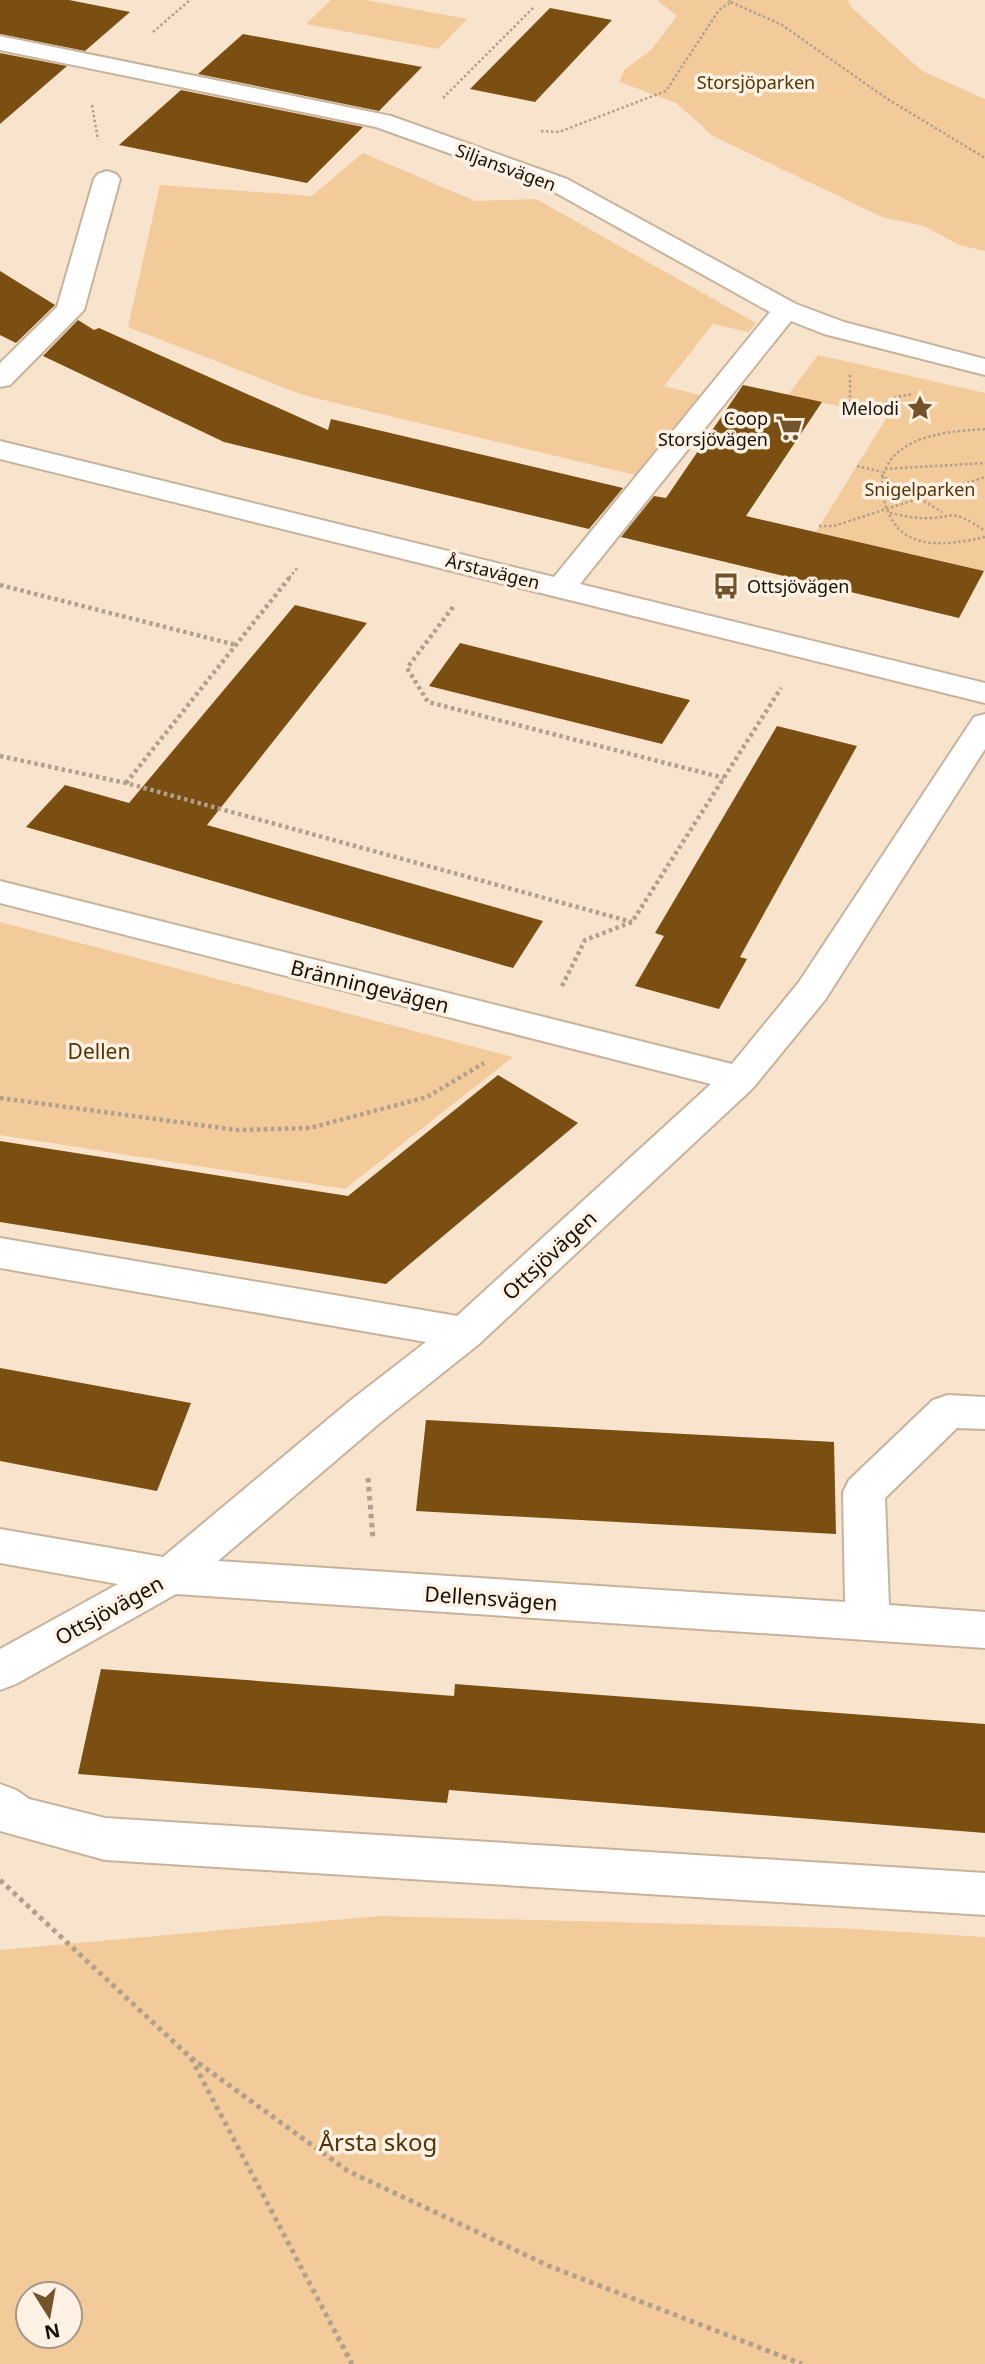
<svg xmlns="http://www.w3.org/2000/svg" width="985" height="2364" font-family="'Noto Sans',sans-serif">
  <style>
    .green { fill: #f3ca9a; fill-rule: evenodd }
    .building { fill: #7a4f11 }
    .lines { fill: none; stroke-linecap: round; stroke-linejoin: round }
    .minor-casing { stroke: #c7b39c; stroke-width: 4 }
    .path-far2 { stroke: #b1a08e; stroke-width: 2.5; stroke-dasharray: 2.5 2.5; stroke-linecap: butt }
    .path-far1 { stroke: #b1a08e; stroke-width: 4.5; stroke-dasharray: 3.5 3.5; stroke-linecap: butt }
    .path { stroke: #b1a08e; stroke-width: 5; stroke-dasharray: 4.5 4.5; stroke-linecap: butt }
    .minor { fill: #fff; fill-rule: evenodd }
    .labels { text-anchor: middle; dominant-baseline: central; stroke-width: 7; stroke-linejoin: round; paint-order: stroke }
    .far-park-label { font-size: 18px; fill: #543404; stroke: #fff2e4 }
    .far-street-label { font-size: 18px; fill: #171008; stroke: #fff2e4 }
    .far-poi-label { font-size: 18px; fill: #171008; stroke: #fff2e4; text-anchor: end }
    .street-label { font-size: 21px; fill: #171008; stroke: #fff2e4 }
    .park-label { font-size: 21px; fill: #543404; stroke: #fff2e4 }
    .near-park-label { font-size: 24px; fill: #543404; stroke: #fff2e4 }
  </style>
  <rect width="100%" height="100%" fill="#f8e3cc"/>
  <g class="green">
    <polygon points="331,0 365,0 467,19 438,49 306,24"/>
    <polygon points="657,0 848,0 851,7 922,71 985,99 985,251 959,245 924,226 882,217 713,136 676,103 620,82 624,70 651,50 677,16"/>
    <polygon points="363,153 475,201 536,199 756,323 749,332 713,324 664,386 700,395 635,475 303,395 128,327 160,185 312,196"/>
    <polygon points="818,355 985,393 985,571 816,532 887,417 788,395"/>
    <polygon points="0,922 513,1057 345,1189 0,1135"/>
    <path d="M380,1916L836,1928L985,1937V2364H0V1950ZM28,2294H70V2336H28Z"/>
  </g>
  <g class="building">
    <polygon points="0,0 69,0 130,12 85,51 0,34"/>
    <polygon points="550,8 612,20 535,102 470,89"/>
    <polygon points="243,34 422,67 379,111 198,74"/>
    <polygon points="0,53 67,66 0,124"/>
    <polygon points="181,90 363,127 307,183 119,145"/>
    <polygon points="0,271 55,305 16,343 0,335"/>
    <polygon points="78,320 94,330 99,328 328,430 331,419 623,488 589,529 224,442 43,356"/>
    <polygon points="743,385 822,402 746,516 984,571 959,618 621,537 654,496 666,498"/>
    <polygon points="295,605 367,623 207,825 543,921 513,968 26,827 65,785 129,803"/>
    <polygon points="460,643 690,700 662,744 429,686"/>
    <polygon points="777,726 857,746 740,957 747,959 719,1009 635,986 664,936 655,933"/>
    <polygon points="498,1075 578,1123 386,1284 0,1222 0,1141 348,1196"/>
    <polygon points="0,1368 191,1403 157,1491 0,1461"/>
    <polygon points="426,1420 834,1442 836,1534 416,1511"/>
    <polygon points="101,1669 454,1696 455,1684 985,1724 985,1833 449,1790 447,1803 78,1774"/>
  </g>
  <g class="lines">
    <g class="minor-casing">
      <g id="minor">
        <polygon points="0,36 391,116 567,179 796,304 844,322 985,359 985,375 824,334 791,321 580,584 985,683 985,703 0,459 0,441 554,577 770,312 549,189 376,127 0,50"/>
        <polygon points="107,171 116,174 120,179 84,310 10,385 0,387 0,363 57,307 94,179 98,174"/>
        <polygon points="985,714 985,749 825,1000 753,1088 479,1344 381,1422 218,1561 845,1602 843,1492 849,1480 933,1400 948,1395 985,1397 985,1429 957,1428 885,1498 889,1605 985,1612 985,1648 176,1594 16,1684 0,1690 0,1649 118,1584 0,1563 0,1529 163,1557 351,1400 426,1342 0,1268 0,1238 457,1316 711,1084 0,903 0,881 732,1064 799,982 974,717"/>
        <polygon points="0,1784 16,1790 29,1799 105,1818 985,1873 985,1915 105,1860 0,1831"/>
      </g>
    </g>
    <g class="path-far2">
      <polyline points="731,2 782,25 886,98 985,158"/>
      <polyline points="153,32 190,0"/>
      <polyline points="443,98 534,7"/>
      <polyline points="92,105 98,140"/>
      <polyline points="541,131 559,132 666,91 719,10 731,2 729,0"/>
      <polyline points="850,375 850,409"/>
      <polyline points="868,413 896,397 912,394"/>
      <path d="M985,429C956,431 916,433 894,456C884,467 880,480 883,495C894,552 940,547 985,537"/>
      <polyline points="857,466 882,472"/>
      <polyline points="885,469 985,463"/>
      <polyline points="881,475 942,512"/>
      <path d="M890,513C899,515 909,517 918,518C955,520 947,505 985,531"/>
      <polyline points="819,526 834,526 985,477"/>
      <polyline points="289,578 298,567"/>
      <polyline points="755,578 757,576"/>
    </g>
    <g class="path-far1">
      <polyline points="0,585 236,645"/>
      <polyline points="746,588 757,577"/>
      <polyline points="453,607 407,668 428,702 724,778"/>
      <polyline points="0,756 126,783 632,922"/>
      <polyline points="126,783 290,577"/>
      <polyline points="562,986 585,940 632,922 781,688"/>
      <polyline points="0,1098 237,1130 310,1128 427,1097 484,1063"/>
    </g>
    <g class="path">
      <polyline points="368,1478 373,1539"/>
      <polyline points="0,1880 190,2057 348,2171 549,2266 802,2364"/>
      <polyline points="191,2058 352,2364"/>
    </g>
    <use href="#minor" class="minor"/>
  </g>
  <defs>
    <g id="sight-bare" transform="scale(2.1)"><path d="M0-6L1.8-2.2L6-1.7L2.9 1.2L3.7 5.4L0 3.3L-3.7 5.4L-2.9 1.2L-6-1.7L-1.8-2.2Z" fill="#735329" stroke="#fff2e4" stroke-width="2.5" paint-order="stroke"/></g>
    <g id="supermarket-bare" transform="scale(2.1)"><path d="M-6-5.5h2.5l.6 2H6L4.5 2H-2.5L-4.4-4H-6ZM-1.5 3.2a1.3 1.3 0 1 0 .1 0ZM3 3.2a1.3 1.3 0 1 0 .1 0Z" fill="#735329" stroke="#fff2e4" stroke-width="2.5" paint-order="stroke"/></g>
    <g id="bus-bare" transform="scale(2.1)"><path d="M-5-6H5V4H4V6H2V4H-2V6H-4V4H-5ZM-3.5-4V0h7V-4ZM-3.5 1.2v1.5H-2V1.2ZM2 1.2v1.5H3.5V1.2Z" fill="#735329" stroke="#fff2e4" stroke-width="2.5" paint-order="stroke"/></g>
  </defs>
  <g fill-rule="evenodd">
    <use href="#sight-bare" x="920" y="408"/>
    <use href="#supermarket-bare" x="789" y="428"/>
    <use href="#bus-bare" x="726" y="586"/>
  </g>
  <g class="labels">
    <g class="far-park-label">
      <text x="756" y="82">Storsjöparken</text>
      <text x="920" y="489">Snigelparken</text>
    </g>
    <g class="far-street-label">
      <text transform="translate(506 167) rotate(20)">Siljansvägen</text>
      <text transform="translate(493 571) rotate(14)">Årstavägen</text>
    </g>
    <g class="far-poi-label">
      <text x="899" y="408">Melodi</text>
      <text x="768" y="418">Coop<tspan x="768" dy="21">Storsjövägen</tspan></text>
      <text x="747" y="586" text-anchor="start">Ottsjövägen</text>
    </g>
    <g class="street-label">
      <text transform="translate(370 986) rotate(14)">Bränningevägen</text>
      <text transform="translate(549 1255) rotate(-43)">Ottsjövägen</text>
      <text transform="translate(491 1598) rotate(4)">Dellensvägen</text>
      <text transform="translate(109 1610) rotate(-29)">Ottsjövägen</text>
    </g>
    <g class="park-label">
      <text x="99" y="1051">Dellen</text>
    </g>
    <g class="near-park-label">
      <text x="378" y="2141">Årsta skog</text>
    </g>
  </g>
  <g transform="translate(49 2315) rotate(169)"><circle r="33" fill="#fff2e4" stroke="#a2988c" stroke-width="2"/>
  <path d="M0-5L12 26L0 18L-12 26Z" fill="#735329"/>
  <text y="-10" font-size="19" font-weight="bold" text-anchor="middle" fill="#171008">N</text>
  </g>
</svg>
